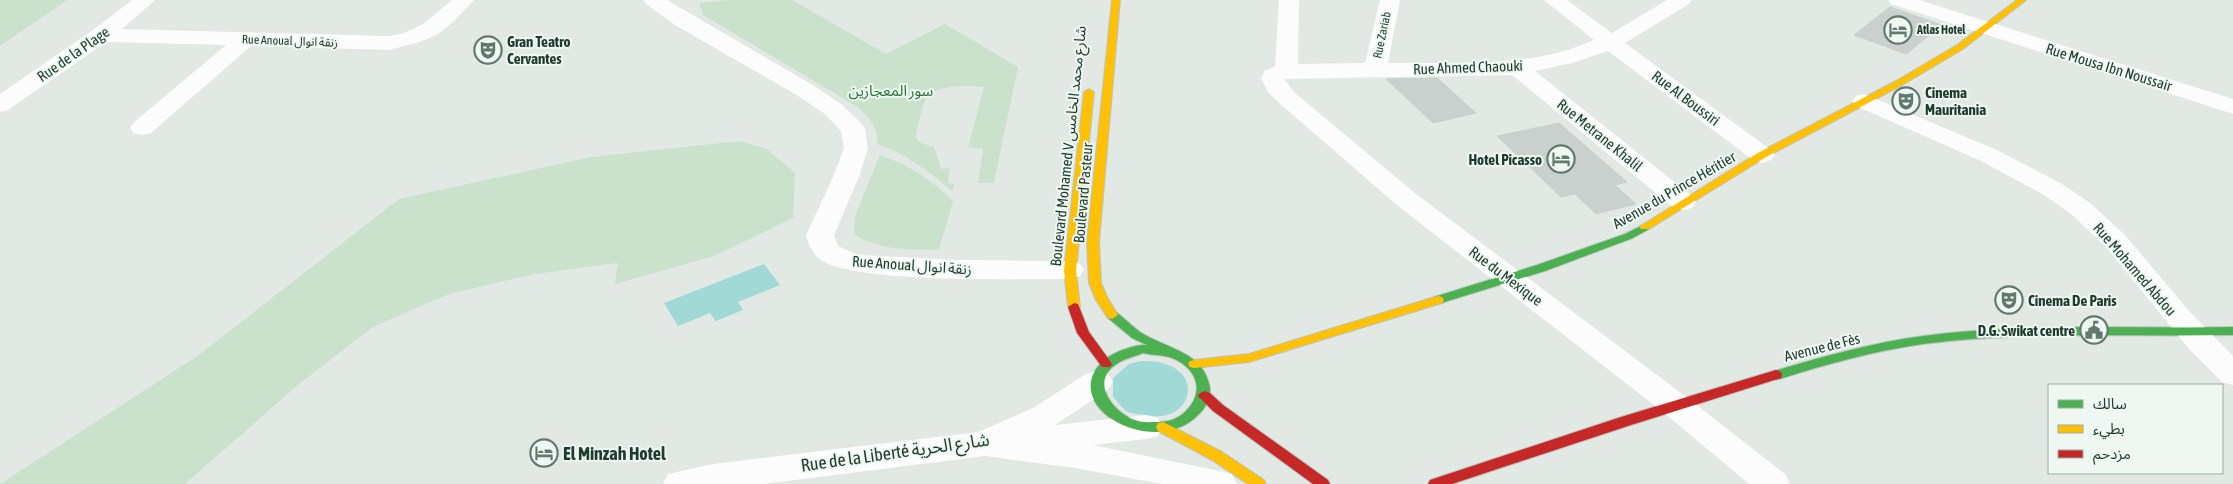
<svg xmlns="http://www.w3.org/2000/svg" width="2233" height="484" font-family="'Asap Condensed','Noto Sans Arabic',sans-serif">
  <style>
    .green { fill: #cae2cc }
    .water { fill: #a0d9d5 }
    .building { fill: #cad0cd; stroke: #cad1cd }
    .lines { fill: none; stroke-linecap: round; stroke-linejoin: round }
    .fast-casing { stroke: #bbc5bf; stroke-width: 2 }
    .slow-casing { stroke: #bbc5bf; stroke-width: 2 }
    .jam-casing { stroke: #bbc5bf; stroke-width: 2 }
    .street { fill: #fbfcfb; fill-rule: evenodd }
    .fast { fill: #4caf50; fill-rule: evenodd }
    .slow { fill: #ffc107; fill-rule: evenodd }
    .jam { fill: #c62828; fill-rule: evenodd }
    .labels { text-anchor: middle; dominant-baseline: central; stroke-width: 4; stroke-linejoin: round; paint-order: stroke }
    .far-poi-label { font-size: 12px; font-weight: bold; fill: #1f3b2e; stroke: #eff7f2; text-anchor: start }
    .far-street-label { font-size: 12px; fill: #1f3b2e; stroke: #eff7f2 }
    .poi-label { font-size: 15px; font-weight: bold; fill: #1f3b2e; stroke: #eff7f2; text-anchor: start }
    .street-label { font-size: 15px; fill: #1f3b2e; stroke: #eff7f2 }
    .park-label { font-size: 15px; fill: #287336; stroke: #eff7f2 }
    .near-street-label { font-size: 18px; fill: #1f3b2e; stroke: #eff7f2 }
    .near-poi-label { font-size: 18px; font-weight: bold; fill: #1f3b2e; stroke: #eff7f2; text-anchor: start }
  </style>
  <rect width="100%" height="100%" fill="#e2e8e4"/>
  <g class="green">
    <polygon points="0,0 67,0 0,46"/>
    <path d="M730,0H792L886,54L945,24L1018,67L994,183H978L983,149L968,148L984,87C965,86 942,84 926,96L916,132V139L923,144L934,147L941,169L950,168L948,183L955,184L952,191C927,170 908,155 877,144C879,127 868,116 856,106L703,15L699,3Z"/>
    <polygon points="740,141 767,149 795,173 793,218 714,256 615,284 618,263 535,274 449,294 373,327 299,384 185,484 0,484 199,355 399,199 591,157"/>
    <path d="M880,155C909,165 931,179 953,201L939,250C908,249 880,251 854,234L855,216Z"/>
  </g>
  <g class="water">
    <polygon points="764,264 780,285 738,302 743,310 716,321 710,313 678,326 664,303"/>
    <path d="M1141,361C1209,359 1197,426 1145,415C1139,414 1131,414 1126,411C1121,407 1117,401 1113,397V378L1129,364Z"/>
  </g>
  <g class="building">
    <polygon points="1890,7 1942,25 1906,54 1854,35"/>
    <polygon points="1437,78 1476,113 1433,123 1386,79"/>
    <polygon points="1559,123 1627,182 1615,185 1636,204 1596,214 1575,194 1561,197 1497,136"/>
  </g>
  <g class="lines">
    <g class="fast-casing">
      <g id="fast">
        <polygon points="1645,224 1649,225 1651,227 1649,229 1633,238 1545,271 1438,304 1432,300 1434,297 1537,265 1625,234"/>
        <path d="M1112,311L1116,312C1124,318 1132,326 1140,332C1166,349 1204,351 1210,388C1211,398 1205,409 1198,415C1153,460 1058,406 1102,362C1111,353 1134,344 1147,345L1132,338L1108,318L1106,315ZM1143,353C1151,355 1161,355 1169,357C1196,366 1207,391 1185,412C1178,419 1168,422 1158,422C1150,422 1142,423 1135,420C1114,413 1090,383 1115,365C1123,359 1133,357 1143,353Z"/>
        <path d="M2233,327V335C2130,337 2026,331 1923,344C1873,351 1824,365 1776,380L1771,378L1770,375L1771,372C1821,357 1871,343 1923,336C2025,322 2130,329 2233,327Z"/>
      </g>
    </g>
    <g class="slow-casing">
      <g id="slow">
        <polygon points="1112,0 1120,0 1099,242 1101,283 1108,299 1118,315 1112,319 1108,318 1096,300 1089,283 1087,242"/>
        <polygon points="2017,0 2026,0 1963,49 1902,85 1766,157 1649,229 1641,229 1639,227 1758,153 1896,81 1957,45"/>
        <polygon points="1089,89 1094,92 1076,270 1080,307 1074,311 1068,307 1064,270 1084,92"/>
        <polygon points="1438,296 1442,297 1444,300 1442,303 1249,362 1194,368 1190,367 1188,364 1190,361 1194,360 1249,354"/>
        <polygon points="1163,422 1222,452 1264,480 1266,484 1248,484 1212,460 1158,431 1156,427 1158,423"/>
      </g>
    </g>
    <g class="jam-casing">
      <g id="jam">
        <polygon points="1074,303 1078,304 1089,332 1110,361 1112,364 1110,367 1102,367 1077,333 1068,307"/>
        <polygon points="1776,370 1781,372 1782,375 1781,378 1631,425 1452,484 1428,484 1430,480 1621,417"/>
        <polygon points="1205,391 1210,393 1223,405 1328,480 1330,484 1313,484 1213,411 1198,396 1200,393"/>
      </g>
    </g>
    <g class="street">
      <polygon points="132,0 155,0 122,29 389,36 404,33 423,24 452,0 474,0 454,21 438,34 420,42 389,50 251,46 151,133 142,135 133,133 130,128 133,123 226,45 106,42 8,110 0,112 0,94 93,30"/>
      <path d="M643,0H667L811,84L841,104L862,124L865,129L868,148L859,177L834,235L838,246L853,253L862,255L958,260L1070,261L1080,264L1084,270L1080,276L1070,279C1025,279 847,284 818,258C813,253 807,242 806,235L833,177L844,148L841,131L825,114L795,94L675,25L646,4Z"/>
      <path d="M1279,0H1299L1298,64L1365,63L1380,0H1400L1388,63C1457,62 1530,69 1594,40L1544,0H1567L1612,33L1667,0H1692L1689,4L1625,43L1771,150L1775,155L1771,160L1762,163L1753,160L1608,51L1572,63L1535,71L1692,196L1696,202L1692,208L1683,210L1674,208L1512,75L1284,79L1294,92L1416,194L1685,396L1785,474L1790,484H1749L1663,412L1398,206L1278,102L1268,92L1261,78L1265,70L1275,67Z"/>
      <polygon points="1888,0 1919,0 2233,99 2233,114 1891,4"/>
      <polygon points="1864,94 1999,151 2062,184 2090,203 2125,235 2189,311 2233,356 2233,385 2222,382 2190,350 2106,247 2071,214 2044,195 1981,161 1856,106 1852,101 1856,96"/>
      <polygon points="1097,371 1108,374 1113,382 1108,390 1055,425 1146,415 1158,418 1162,427 1158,436 1146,439 1093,445 1220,471 1232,474 1237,484 1162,484 1075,468 985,456 763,484 663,484 668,474 713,464 978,432 1033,408 1086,374"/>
    </g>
    <use href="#fast" class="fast"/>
    <use href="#slow" class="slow"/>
    <use href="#jam" class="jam"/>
  </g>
  <defs>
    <g id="hotel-ring" transform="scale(1.4375)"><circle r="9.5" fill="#eff7f2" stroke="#63786e" stroke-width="1.5"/><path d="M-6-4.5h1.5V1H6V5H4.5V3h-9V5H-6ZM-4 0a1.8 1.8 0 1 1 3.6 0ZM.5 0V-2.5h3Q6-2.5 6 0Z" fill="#63786e"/></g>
    <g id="theatre-ring" transform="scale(1.4375)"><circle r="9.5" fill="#eff7f2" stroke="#63786e" stroke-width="1.5"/><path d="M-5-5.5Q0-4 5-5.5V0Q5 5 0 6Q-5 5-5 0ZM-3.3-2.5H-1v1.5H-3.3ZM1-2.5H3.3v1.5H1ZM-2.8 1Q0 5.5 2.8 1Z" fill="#63786e"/></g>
    <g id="civic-ring" transform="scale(1.4375)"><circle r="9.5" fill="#eff7f2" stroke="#63786e" stroke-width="1.5"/><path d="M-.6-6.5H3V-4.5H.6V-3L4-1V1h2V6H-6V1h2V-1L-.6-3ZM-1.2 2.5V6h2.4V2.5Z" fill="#63786e"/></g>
  </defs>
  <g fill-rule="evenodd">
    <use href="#hotel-ring" x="1898" y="30"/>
    <use href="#theatre-ring" x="488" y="50"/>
    <use href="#theatre-ring" x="1906" y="101"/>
    <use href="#hotel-ring" x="1561" y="159"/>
    <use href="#theatre-ring" x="2009" y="300"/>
    <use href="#civic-ring" x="2094" y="330"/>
    <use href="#hotel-ring" x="544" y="453"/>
  </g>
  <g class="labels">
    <g class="far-poi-label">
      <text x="1917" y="30">Atlas Hotel</text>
    </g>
    <g class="far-street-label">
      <text transform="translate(1382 35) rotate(-78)">Rue Zariab</text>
      <text transform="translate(290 41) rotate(2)">Rue Anoual زنقة انوال</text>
    </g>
    <g class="poi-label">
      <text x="507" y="41">Gran Teatro<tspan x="507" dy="17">Cervantes</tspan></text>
      <text x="1925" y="92">Cinema<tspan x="1925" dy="17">Mauritania</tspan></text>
      <text x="1542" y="159" text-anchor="end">Hotel Picasso</text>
      <text x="2028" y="300">Cinema De Paris</text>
      <text x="2075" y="330" text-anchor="end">D.G. Swikat centre</text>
    </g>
    <g class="street-label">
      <text transform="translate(73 54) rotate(-35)">Rue de la Plage</text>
      <text transform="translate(1468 67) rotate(-2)">Rue Ahmed Chaouki</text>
      <text transform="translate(2109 67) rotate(17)">Rue Mousa Ibn Noussair</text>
      <text transform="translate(1686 98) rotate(37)">Rue Al Boussiri</text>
      <text transform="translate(1600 135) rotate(39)">Rue Metrane Khalil</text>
      <text transform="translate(1068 146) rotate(-84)">Boulevard Mohamed V شارع محمد الخامس</text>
      <text transform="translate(1674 190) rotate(-30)">Avenue du Prince Héritier</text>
      <text transform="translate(1083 193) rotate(-85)">Boulevard Pasteur</text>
      <text transform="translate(912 265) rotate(4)">Rue Anoual زنقة انوال</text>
      <text transform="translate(2135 269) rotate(49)">Rue Mohamed Abdou</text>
      <text transform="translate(1506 276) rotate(37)">Rue du Mexique</text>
      <text transform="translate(1822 347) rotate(-14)">Avenue de Fès</text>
    </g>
    <g class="park-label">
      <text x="891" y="90">سور المعجازين</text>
    </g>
    <g class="near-street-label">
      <text transform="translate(895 452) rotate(-8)">Rue de la Liberté شارع الحرية</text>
    </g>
    <g class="near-poi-label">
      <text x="563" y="453">El Minzah Hotel</text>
    </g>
  </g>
  <rect x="2048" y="384" width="175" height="90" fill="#eff7f2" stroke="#9caca4"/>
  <rect x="2058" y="400" width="25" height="8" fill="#4caf50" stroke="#9caca4"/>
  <text x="2093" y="409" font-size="15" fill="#1f3b2e">سالك</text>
  <rect x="2058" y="425" width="25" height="8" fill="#ffc107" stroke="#9caca4"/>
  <text x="2093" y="434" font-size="15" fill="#1f3b2e">بطيء</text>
  <rect x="2058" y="450" width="25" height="8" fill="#c62828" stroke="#9caca4"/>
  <text x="2093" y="459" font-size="15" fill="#1f3b2e">مزدحم</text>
</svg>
